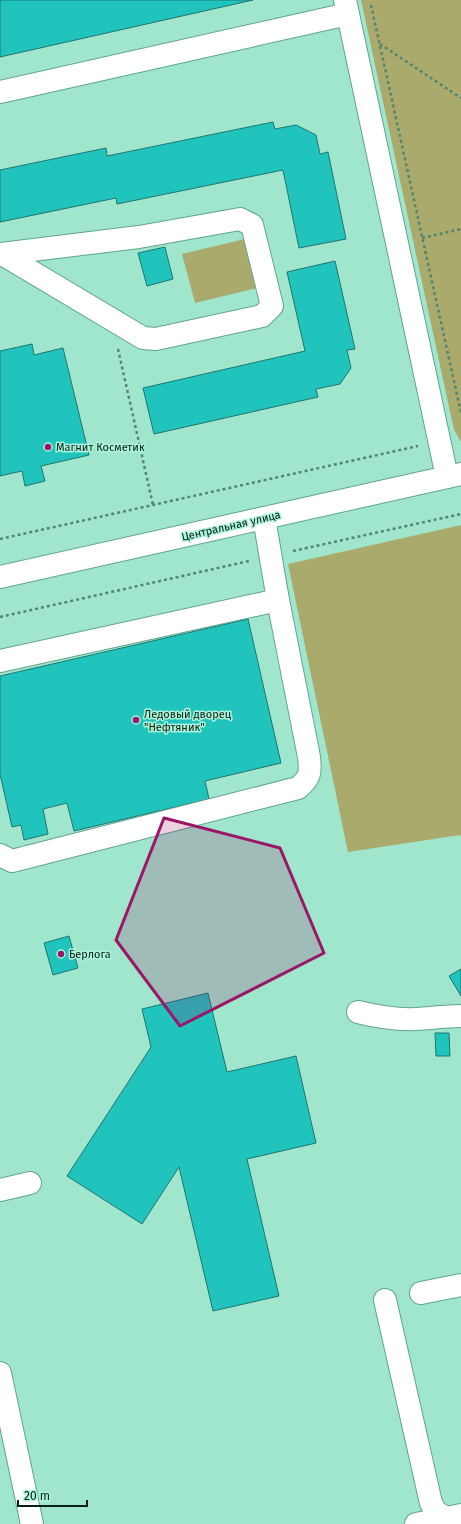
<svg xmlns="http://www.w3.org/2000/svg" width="461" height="1524" font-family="'Fira Sans',sans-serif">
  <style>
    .green { fill: #a9aa6c }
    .building { fill: #20c4bd; stroke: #207571 }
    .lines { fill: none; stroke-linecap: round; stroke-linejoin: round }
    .minor-casing { stroke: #60a48d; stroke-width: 24 }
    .path { stroke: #538573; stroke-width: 2.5; stroke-dasharray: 3 3; stroke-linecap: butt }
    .minor { stroke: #fff; stroke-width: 22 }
    .marked { fill: #9c1668; fill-opacity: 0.2; stroke: #9c1668; stroke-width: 3; stroke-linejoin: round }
    .poi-dot { fill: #9c1668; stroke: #adf3d9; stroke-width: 1.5 }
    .labels { text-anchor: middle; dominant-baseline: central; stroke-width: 3; stroke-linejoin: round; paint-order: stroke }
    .poi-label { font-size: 11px; fill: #021f16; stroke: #adf3d9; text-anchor: start }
    .street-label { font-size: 11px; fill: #021f16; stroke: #adf3d9 }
  </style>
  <rect width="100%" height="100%" fill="#a0e6cc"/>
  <g class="green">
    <polygon points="361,0 461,0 461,442 454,430"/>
    <polygon points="245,239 257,288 195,303 182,254"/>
    <polygon points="461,525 461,837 460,835 348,852 288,564"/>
  </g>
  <g class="building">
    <polygon points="0,0 253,0 0,57"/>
    <polygon points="273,122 275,129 296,125 316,135 320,154 328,152 346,239 299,248 283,170 117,204 116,198 0,222 0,170 106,148 107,156"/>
    <polygon points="165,247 173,279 147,286 138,253"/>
    <polygon points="335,261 355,349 347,350 351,368 340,384 316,389 318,397 154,434 143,388 305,351 287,272"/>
    <polygon points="32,344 34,355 63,348 89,455 41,466 45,481 25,486 22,471 0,476 0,351"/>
    <polygon points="248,619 281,763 205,781 209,799 74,831 67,803 43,809 48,834 24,840 21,825 12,827 0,774 0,676"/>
    <polygon points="69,936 78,968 53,975 44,943"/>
    <polygon points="461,969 461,996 449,976"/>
    <polygon points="208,993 227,1072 296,1056 316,1143 247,1159 279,1296 213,1311 179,1167 142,1224 67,1176 151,1047 142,1009"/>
    <polygon points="435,1033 449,1033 450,1056 436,1056"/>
  </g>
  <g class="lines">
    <g class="minor-casing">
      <g id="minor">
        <polyline points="345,0 447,477"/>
        <polyline points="0,92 348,14"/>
        <polyline points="0,254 139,237 240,219 252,225 272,306 262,316 156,339 143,338 2,254"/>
        <polyline points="0,577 461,474"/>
        <polyline points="0,661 278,600 264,518"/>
        <path d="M0,855L12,861L298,788C310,778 311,773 309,757L278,600"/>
        <path d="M358,1012C378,1017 397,1020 417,1019C432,1018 446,1016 461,1016"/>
        <polyline points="0,1190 30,1183"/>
        <polyline points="421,1293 461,1285"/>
        <polyline points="385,1300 431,1503 436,1512 446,1518 461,1515"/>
        <polyline points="0,1373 32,1524"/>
        <polyline points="416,1524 446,1518"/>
      </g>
    </g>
    <g class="path">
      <polyline points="371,5 461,413"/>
      <polyline points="380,44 461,98"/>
      <polyline points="422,238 461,229"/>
      <polyline points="118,349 153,505"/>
      <polyline points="0,539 418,446"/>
      <polyline points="293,551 461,514"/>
      <polyline points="0,617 249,561"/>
    </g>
    <use href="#minor" class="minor"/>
  </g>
  <path class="marked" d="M164,818L280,848L324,953L180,1026L116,940Z"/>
  <g class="poi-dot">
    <circle cx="48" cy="447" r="4"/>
    <circle cx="136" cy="720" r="4"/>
    <circle cx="61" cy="954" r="4"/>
  </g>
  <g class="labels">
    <g class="poi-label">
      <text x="56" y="447">Магнит Косметик</text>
      <text x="144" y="714">Ледовый дворец<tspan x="144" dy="13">"Нефтяник"</tspan></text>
      <text x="69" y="954">Берлога</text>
    </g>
    <g class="street-label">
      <text transform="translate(231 526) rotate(-13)">Центральная улица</text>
    </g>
  </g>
  <path d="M18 1500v6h69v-6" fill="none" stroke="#021f16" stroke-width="2"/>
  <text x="24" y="1500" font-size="12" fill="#021f16" stroke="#adf3d9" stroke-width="3" paint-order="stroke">20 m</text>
</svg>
